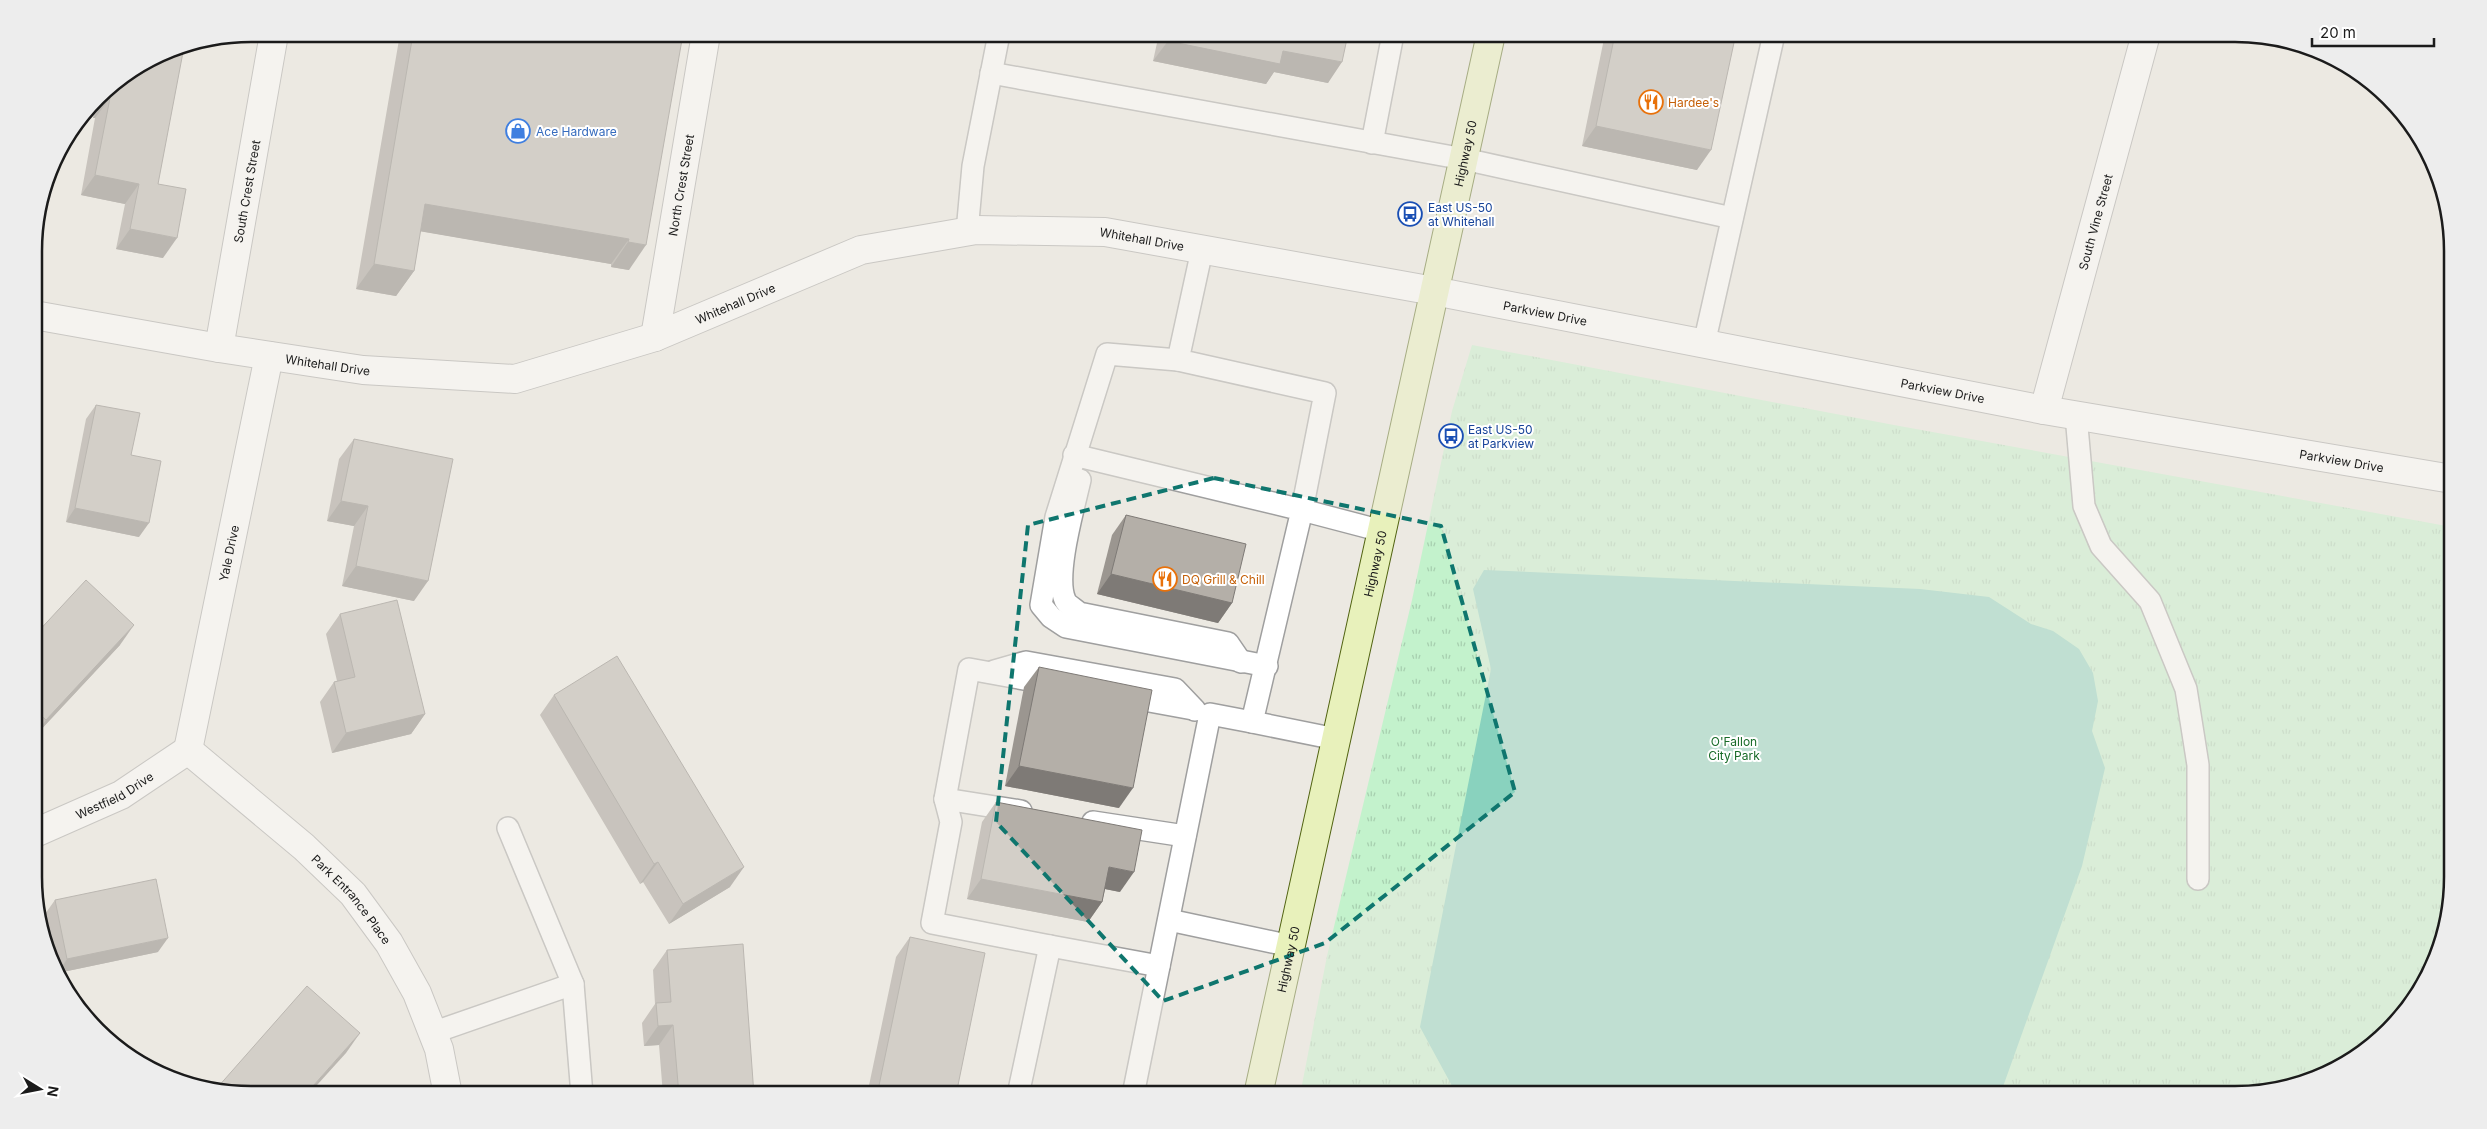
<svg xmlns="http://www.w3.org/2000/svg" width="2487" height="1129" font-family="Inter,sans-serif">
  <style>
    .park { fill: url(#park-tufts) }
    .pitch { fill: #89d2be }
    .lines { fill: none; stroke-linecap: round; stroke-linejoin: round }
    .lane-casing { stroke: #9f9f9f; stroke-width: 24 }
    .street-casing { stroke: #9f9f9f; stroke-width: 30 }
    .secondary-casing { stroke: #516311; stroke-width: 30 }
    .lane { stroke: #fff; stroke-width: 21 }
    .street { stroke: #fff; stroke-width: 28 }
    .secondary { stroke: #e8f1bb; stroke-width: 28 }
    .wall { fill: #9b9690 }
    .shaded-wall { fill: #7e7a76 }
    .building { fill: #b4afa8; stroke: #7e7a76 }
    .marked { fill: none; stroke: #0f766e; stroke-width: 4; stroke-dasharray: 10 6; stroke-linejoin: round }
    .labels { text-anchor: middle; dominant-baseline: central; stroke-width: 4; stroke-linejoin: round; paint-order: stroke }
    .food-label { font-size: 12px; fill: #c56008; stroke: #fff; text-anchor: start }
    .shop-label { font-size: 12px; fill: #366cbe; stroke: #fff; text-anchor: start }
    .street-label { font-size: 12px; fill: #1b1b1b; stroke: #fff }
    .transit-label { font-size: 12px; fill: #164399; stroke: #fff; text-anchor: start }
    .park-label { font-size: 12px; fill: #186b28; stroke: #fff }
    .rim { fill: none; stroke: #1b1b1b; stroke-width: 2.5 }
  </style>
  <defs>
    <pattern id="park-tufts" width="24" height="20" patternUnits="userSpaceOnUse" patternTransform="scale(1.25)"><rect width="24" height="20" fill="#c3f2cc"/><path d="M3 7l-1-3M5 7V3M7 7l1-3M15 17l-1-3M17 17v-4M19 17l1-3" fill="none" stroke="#a7cfaf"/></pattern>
  </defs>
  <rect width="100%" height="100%" fill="#ece9e2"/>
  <polygon class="park" points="1472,345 1894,425 2452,527 2453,878 2437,961 2399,1021 2357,1058 2306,1084 2250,1095 1300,1095 1327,956 1412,600 1452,411"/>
  <polygon class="pitch" points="1484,570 1920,589 1989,597 2031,624 2053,631 2079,649 2093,673 2098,701 2092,731 2105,768 2082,866 2000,1095 1457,1095 1420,1027 1491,669 1473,589"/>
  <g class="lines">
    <g class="lane-casing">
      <g id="lane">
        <polyline points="991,73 1464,159 1732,218"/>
        <polyline points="1372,143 1393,34"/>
        <polyline points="967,232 973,166 999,34"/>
        <polyline points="1202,250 1178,360 1325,393 1302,510 1382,531"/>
        <polyline points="1704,344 1774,34"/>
        <polyline points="1178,360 1107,354 1056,517 1041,605 1051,617 1066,627 1267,666"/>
        <polyline points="2076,415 2084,506 2101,546 2150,601 2186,689 2198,765 2198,879"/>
        <polyline points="1074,455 1302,510 1252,722 1336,739"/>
        <path d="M1080,480C1074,507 1054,575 1065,600C1067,605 1075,609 1079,613L1228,643L1241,662"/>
        <polyline points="994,671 1026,662 1175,689 1195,710"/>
        <polyline points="1122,696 1193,709"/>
        <polyline points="945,799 1021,811"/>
        <polyline points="1093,822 1185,836"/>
        <polyline points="508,828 573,984"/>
        <polyline points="1169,920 1291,946"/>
        <polyline points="1050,946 932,923 951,822 945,799 969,669 1057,685"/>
        <polyline points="432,1033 573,984 582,1095"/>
        <polyline points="1018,1095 1050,946 1159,966"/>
        <polyline points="1133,1095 1210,714 1252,722"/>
      </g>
    </g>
    <g class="street-casing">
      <g id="street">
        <path id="s1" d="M34,315L219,348L363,370L515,379L655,337L861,250L976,230L1105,232L1434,291L2044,410L2452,479"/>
        <path id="s2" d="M655,337L706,34"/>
        <path id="s3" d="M219,348L274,34"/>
        <path id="s4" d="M2044,410L2146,34"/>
        <path id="s5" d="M188,750L304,847L353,894L389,943L417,993L439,1049L448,1095"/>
        <path id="s6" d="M188,750L269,356"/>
        <path id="s7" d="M35,833L121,795L188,750"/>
      </g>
    </g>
    <g class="secondary-casing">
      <g id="secondary">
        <path id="s8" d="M1258,1095L1491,34"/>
      </g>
    </g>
    <use href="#lane" class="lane"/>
    <use href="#street" class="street"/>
    <use href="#secondary" class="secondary"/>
  </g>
  <g class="wall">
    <polygon points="400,34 683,34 629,270 611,267 611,264 420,231 414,271 396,296 356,289"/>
    <polygon points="1159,34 1348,34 1328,83 1274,72 1266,84 1153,61"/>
    <polygon points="1605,34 1716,34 1697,170 1582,146"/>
    <polygon points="168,50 158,184 163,258 116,249 125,204 81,195 95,118 93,118 95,104 108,88"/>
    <polygon points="96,405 131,455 139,537 66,522 86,419"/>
    <polygon points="354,439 414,601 342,586 354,526 327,521 339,459"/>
    <polygon points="1126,515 1232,603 1218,623 1097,594 1112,535"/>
    <polygon points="340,614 425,714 411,734 332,753 320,702 334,682 337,681 326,634"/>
    <polygon points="35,635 120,645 35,736"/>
    <polygon points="1039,667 1119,808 1005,786 1024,687"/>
    <polygon points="554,695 730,887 669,924 643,882 640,884 540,715"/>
    <polygon points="996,802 1120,892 1105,889 1102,902 1088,922 967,899 982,822"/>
    <polygon points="55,900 158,952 58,973 45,914"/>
    <polygon points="910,937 956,1095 867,1095 896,957"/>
    <polygon points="667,950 754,1095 663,1095 659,1045 644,1046 642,1023 655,1004 653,970"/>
  </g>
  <g class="shaded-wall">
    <polygon points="1168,41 1283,51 1342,62 1328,83 1274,72 1266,84 1153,61"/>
    <polygon points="107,97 110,98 95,118 93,118"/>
    <polygon points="1596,126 1711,150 1697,170 1582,146"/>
    <polygon points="95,175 139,184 125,204 81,195"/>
    <polygon points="425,204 629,239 611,264 407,229"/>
    <polygon points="130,229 177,238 163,258 116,249"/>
    <polygon points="628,242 646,245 629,270 611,267"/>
    <polygon points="374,264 414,271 396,296 356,289"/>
    <polygon points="341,501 368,506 354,526 327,521"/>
    <polygon points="75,508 149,523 139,537 66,522"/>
    <polygon points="356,566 428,581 414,601 342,586"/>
    <polygon points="1111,574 1232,603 1218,623 1097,594"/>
    <polygon points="134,625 120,645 35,736 35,735 46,720"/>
    <polygon points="425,714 411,734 332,753 346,733"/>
    <polygon points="1019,766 1133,788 1119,808 1005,786"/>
    <polygon points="658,862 643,882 640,884 654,864"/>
    <polygon points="744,867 730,887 669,924 683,904"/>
    <polygon points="1109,867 1134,872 1120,892 1095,887"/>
    <polygon points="981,879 1102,902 1088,922 967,899"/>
    <polygon points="168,938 158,952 58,973 67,959"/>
    <polygon points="673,1025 659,1045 644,1046 658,1026"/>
    <polygon points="360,1033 346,1053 308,1095 305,1095"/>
  </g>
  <g class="building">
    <polygon points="413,34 683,34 646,245 628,242 629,239 425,204 414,271 374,264"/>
    <polygon points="1169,34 1348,34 1342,62 1283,51 1280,64 1168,41"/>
    <polygon points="1615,34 1716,34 1735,38 1711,150 1596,126"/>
    <polygon points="184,47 158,184 186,189 177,238 130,229 139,184 95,175 110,98 107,97 109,87 168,50"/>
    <polygon points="96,405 140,413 131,455 161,461 149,523 75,508"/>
    <polygon points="354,439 453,459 428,581 356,566 368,506 341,501"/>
    <polygon points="1126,515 1246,544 1232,603 1111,574"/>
    <polygon points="86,580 134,625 46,720 35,710 35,635"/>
    <polygon points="397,600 425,714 346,733 334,682 355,677 340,614"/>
    <polygon points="617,656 744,867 683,904 658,862 654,864 554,695"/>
    <polygon points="1039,667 1152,690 1133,788 1019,766"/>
    <polygon points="996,802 1142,830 1134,872 1109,867 1102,902 981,879"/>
    <polygon points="156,879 168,938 67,959 55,900"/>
    <polygon points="910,937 985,953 956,1095 877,1095"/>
    <polygon points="743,944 754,1095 679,1095 673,1025 658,1026 656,1003 671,1002 667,950"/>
    <polygon points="307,986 360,1033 305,1095 251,1095 217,1088"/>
  </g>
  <path d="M0 0H2487V1129H0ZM1214,478L1441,526L1515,792L1325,943L1163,1001L996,822L1028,525Z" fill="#ece9e2" fill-opacity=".55" fill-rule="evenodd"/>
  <path class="marked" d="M1214,478L1441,526L1515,792L1325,943L1163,1001L996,822L1028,525Z"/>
  <defs>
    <g id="restaurant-ring" transform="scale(1.25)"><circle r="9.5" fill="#fff" stroke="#e8710a" stroke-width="1.5"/><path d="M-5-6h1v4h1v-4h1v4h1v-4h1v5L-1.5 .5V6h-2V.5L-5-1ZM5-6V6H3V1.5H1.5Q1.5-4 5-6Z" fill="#e8710a"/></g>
    <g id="shop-ring" transform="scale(1.25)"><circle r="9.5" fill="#fff" stroke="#3f7fe0" stroke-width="1.5"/><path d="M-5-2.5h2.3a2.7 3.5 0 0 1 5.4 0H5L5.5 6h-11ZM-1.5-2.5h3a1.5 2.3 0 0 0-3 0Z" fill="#3f7fe0"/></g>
    <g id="bus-ring" transform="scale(1.25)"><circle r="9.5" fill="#fff" stroke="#1a4fb4" stroke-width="1.5"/><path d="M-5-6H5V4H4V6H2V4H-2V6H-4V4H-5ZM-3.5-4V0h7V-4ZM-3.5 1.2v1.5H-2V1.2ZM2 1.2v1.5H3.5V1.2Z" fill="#1a4fb4"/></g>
  </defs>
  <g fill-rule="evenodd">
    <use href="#restaurant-ring" x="1651" y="102"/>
    <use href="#shop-ring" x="518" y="131"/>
    <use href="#bus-ring" x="1410" y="214"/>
    <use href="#bus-ring" x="1451" y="436"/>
    <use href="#restaurant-ring" x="1165" y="579"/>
  </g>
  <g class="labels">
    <g class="food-label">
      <text x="1668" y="102">Hardee's</text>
      <text x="1182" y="579">DQ Grill &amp; Chill</text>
    </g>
    <g class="shop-label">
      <text x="536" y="131">Ace Hardware</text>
    </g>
    <g class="street-label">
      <text stroke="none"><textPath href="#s8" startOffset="964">Highway 50</textPath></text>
      <text stroke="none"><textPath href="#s2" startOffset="154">North Crest Street</textPath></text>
      <text stroke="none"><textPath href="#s3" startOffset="159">South Crest Street</textPath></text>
      <text stroke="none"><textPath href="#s4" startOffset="195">South Vine Street</textPath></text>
      <text stroke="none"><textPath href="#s1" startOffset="1139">Whitehall Drive</textPath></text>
      <text stroke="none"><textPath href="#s1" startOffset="719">Whitehall Drive</textPath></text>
      <text stroke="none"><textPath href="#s1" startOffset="1549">Parkview Drive</textPath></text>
      <text stroke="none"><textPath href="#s1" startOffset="298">Whitehall Drive</textPath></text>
      <text stroke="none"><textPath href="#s1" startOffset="1954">Parkview Drive</textPath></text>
      <text stroke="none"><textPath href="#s1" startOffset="2359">Parkview Drive</textPath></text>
      <text stroke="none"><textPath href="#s6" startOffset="201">Yale Drive</textPath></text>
      <text stroke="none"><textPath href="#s8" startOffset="544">Highway 50</textPath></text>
      <text stroke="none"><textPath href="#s7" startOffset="88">Westfield Drive</textPath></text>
      <text stroke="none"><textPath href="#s5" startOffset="222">Park Entrance Place</textPath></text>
      <text stroke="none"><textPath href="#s8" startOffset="139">Highway 50</textPath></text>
    </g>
    <g class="transit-label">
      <text x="1428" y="207">East US-50<tspan x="1428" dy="14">at Whitehall</tspan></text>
      <text x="1468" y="429">East US-50<tspan x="1468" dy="14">at Parkview</tspan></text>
    </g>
    <g class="park-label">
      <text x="1734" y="741">O'Fallon<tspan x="1734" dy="14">City Park</tspan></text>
    </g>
  </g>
  <path d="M0 0H2487V1129H0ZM251 42H2235A209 209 0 0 1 2444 251V877A209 209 0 0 1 2235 1086H251A209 209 0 0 1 42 877V251A209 209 0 0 1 251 42Z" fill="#ededed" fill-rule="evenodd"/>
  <path class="rim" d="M251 42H2235A209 209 0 0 1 2444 251V877A209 209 0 0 1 2235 1086H251A209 209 0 0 1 42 877V251A209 209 0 0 1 251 42Z"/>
  <g transform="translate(40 1089) rotate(100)" stroke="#ffffff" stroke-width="4" paint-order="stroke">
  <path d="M0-4L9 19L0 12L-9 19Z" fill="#1b1b1b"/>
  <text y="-8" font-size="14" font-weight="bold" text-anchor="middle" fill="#1b1b1b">N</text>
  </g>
  <path d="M2312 38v8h122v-8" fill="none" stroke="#1b1b1b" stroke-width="2.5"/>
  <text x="2320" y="38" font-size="15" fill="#1b1b1b" stroke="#ffffff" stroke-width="4" paint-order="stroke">20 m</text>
</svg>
